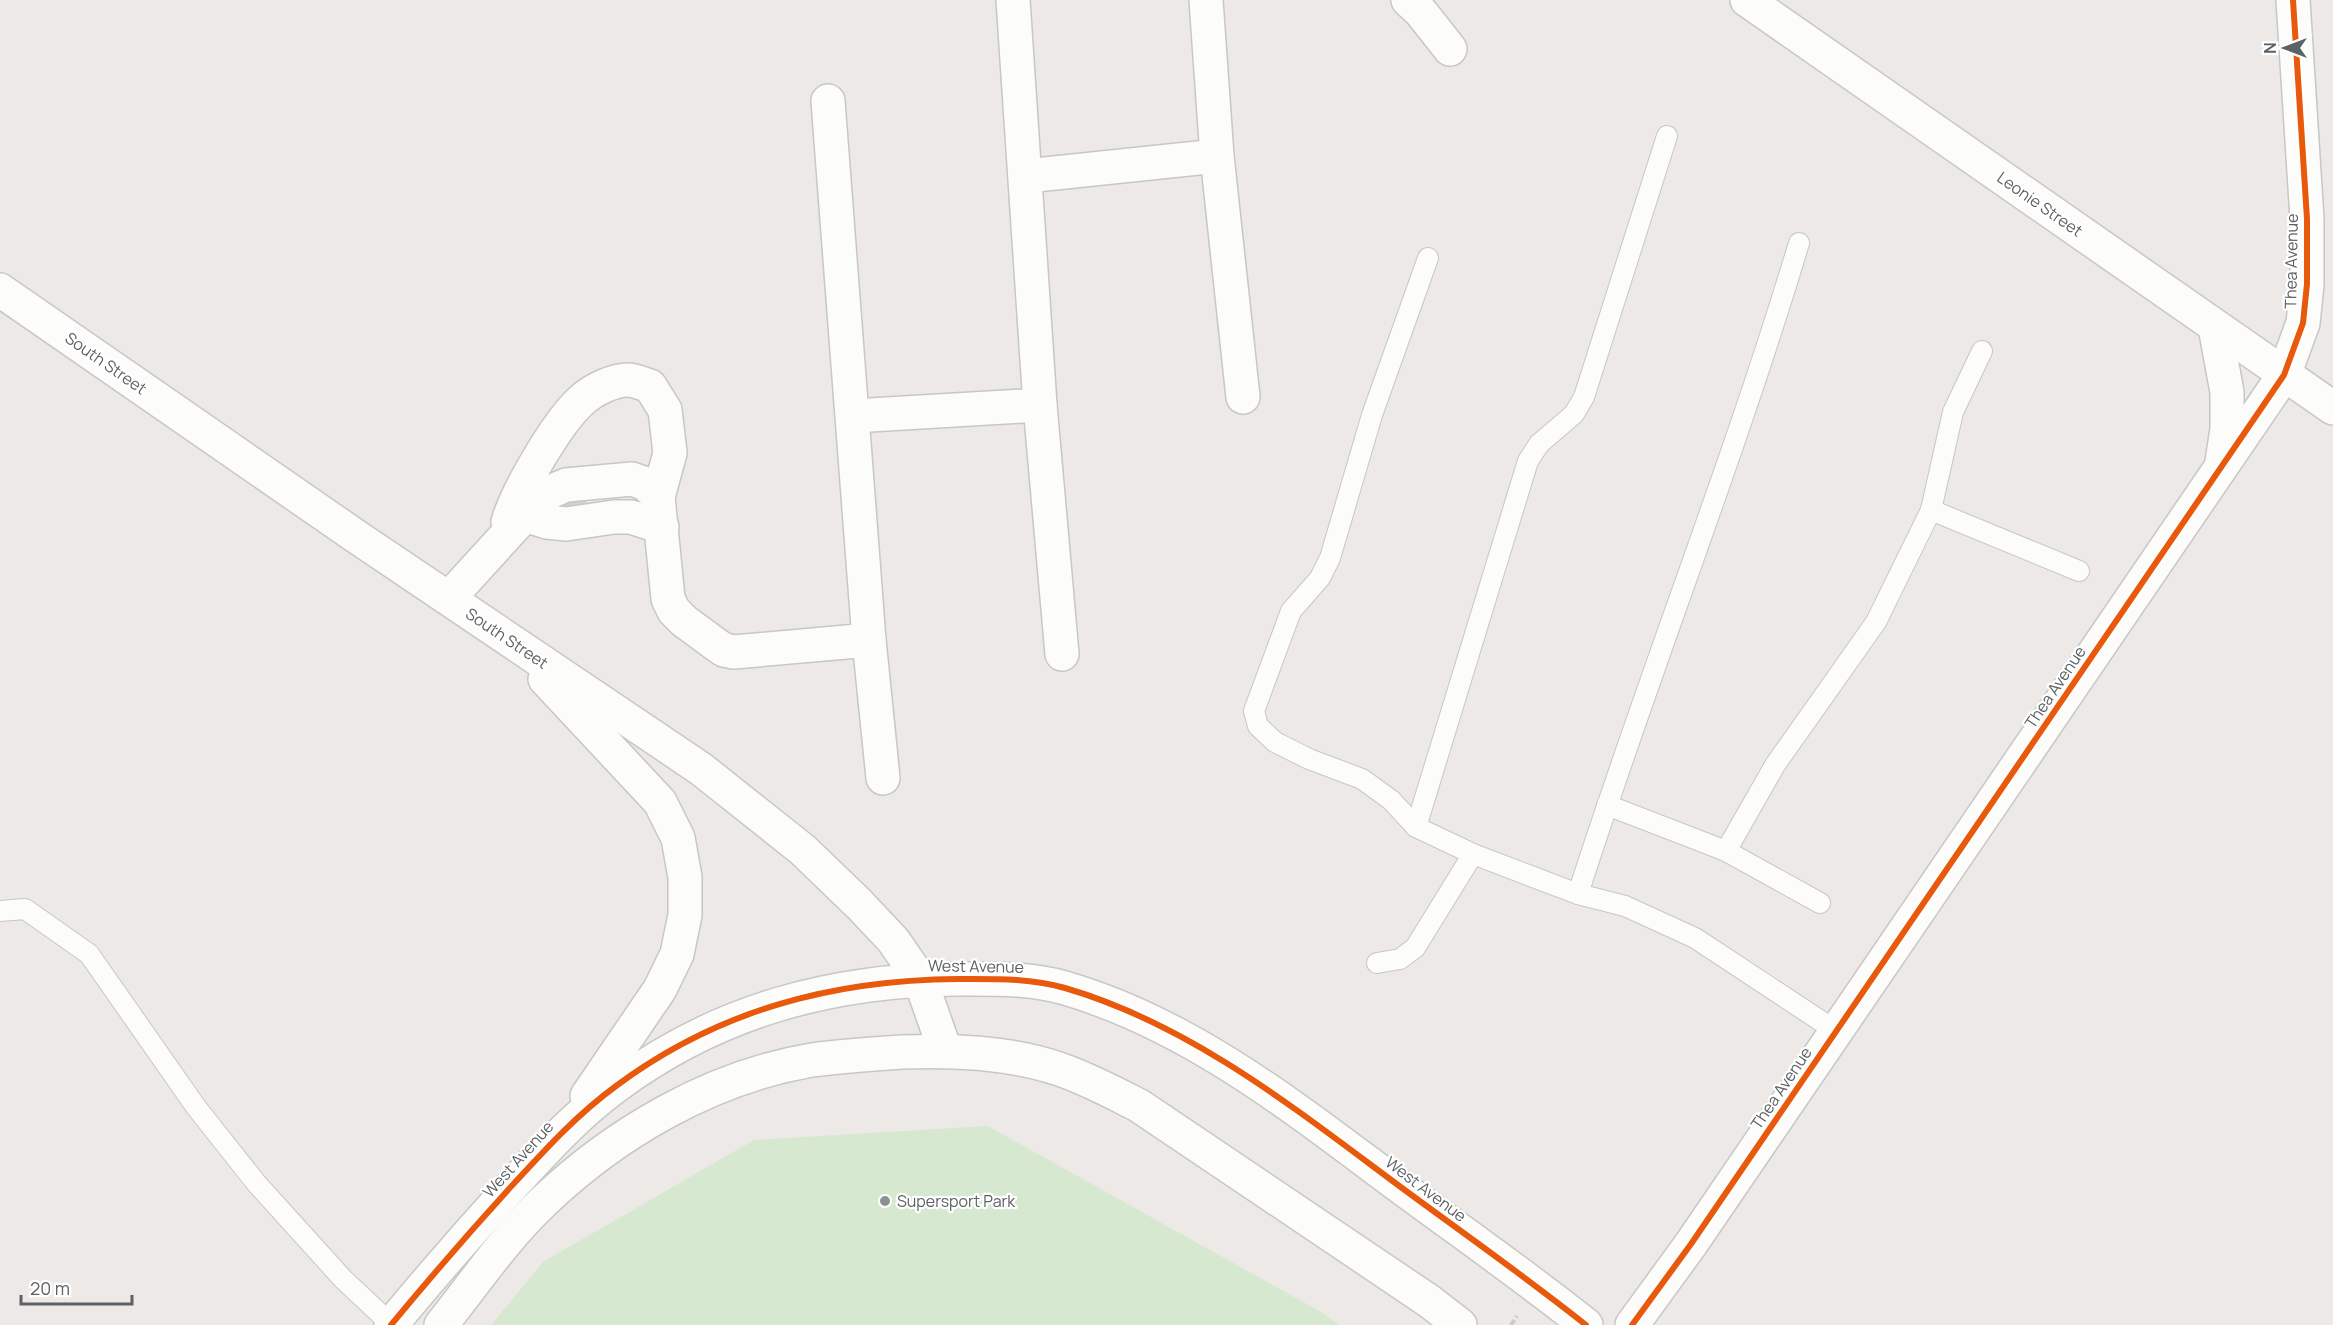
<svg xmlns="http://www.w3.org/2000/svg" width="2333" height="1325" font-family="Manrope,sans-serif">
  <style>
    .green { fill: #d7e8d0 }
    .building { fill: #d3d0cf; stroke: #dcd8d5; stroke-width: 1.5 }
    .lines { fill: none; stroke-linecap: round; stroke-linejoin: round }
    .lane-casing { stroke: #c7c7c7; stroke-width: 22 }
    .street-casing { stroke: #c7c7c7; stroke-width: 36 }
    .secondary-casing { stroke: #c7c7c7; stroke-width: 36 }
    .path { stroke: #c7cdc9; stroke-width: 4; stroke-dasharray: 6 3; stroke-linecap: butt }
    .lane { stroke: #fcfcfb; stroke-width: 20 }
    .street { stroke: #fcfcfb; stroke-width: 33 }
    .secondary { stroke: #fcfcfb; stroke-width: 33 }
    .cycleway-casing { stroke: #fff; stroke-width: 10 }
    .cycleway { stroke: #e8590c; stroke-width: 6 }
    .poi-dot { fill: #8e9192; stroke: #fff; stroke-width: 2 }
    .labels { text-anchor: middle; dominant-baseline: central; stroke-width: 4.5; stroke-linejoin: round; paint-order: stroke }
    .street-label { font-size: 16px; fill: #5b6165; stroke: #fff }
    .poi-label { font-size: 16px; fill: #5b6165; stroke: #fff; text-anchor: start }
  </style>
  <rect width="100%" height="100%" fill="#ece9e6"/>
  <polygon class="green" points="988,1126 1321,1312 1339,1325 491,1325 543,1262 754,1140"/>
  <polygon class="building" points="585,493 587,515 552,518 550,496"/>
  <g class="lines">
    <g class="lane-casing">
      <g id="lane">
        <polyline points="1428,258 1372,415 1330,558 1320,578 1291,611 1254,711 1258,726 1275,742 1309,759 1362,779 1391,800 1416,827 1473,854"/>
        <polyline points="1931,510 2079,571"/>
        <polyline points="1607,805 1726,851 1820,903"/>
        <polyline points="1416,827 1528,461 1539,444 1574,414 1584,397 1667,136"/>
        <polyline points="1726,851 1775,765 1876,622 1931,510 1953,412 1982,351"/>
        <path d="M1578,894C1648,675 1733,463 1799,243"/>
        <polyline points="0,911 25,909 89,954 196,1107 257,1184 343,1279 392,1325"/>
        <polyline points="1377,963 1400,959 1415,948 1473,854 1578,894 1625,906 1695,938 1836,1031"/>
      </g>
    </g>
    <g class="street-casing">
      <g id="street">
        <polyline points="1013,0 1040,405 1062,654"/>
        <polyline points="1206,0 1217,156 1243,397"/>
        <polyline points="1408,0 1420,11 1450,49"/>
        <polyline points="1747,0 2333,408"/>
        <polyline points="828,101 869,640 883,778"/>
        <polyline points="1026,176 1217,156"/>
        <polyline points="2215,327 2227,392 2227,429 2222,462"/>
        <polyline points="853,416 1040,405"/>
        <polyline points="525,515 547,522 566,524 614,517 631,517 662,527"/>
        <path d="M508,522C517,491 558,421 582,400C593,390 613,380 628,380C635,380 643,384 650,386L665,410L670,453L658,497"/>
        <polyline points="449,598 533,506 550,492 566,485 632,479 646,484 658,497 668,599 674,611 684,621 718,646 724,650 734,652 869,640"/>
        <polyline points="1632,1325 1691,1244 2284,375 2303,323 2307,284 2307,219 2293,0"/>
      </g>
    </g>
    <g class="secondary-casing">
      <g id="secondary">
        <polyline points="0,290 354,535 701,769 803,850 859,904 893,940 920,979 945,1050"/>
        <polyline points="545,679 660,802 678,838 685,877 685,915 677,954 660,989 587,1096"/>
        <path d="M391,1325C429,1279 468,1234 508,1190C543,1152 575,1116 616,1086C718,1010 833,980 958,979C995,979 1030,978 1065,988C1192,1025 1298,1111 1402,1188C1463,1233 1526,1277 1586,1325"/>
        <path d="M441,1325C474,1284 504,1239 542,1203C615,1133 711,1077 812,1060C842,1056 872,1054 902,1052C954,1050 1009,1052 1059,1069C1086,1078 1112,1092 1138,1105L1429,1301L1460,1325"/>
      </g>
    </g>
    <polyline class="path" points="1511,1325 1517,1316"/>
    <use href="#lane" class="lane"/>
    <use href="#street" class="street"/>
    <use href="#secondary" class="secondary"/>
    <g class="cycleway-casing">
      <g id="cycleway">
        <path d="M391,1325C429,1279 468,1234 508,1190C543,1152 575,1116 616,1086C718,1010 833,980 958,979C995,979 1030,978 1065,988C1192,1025 1298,1111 1402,1188C1463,1233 1526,1277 1586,1325"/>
        <polyline points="1632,1325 1691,1244 2284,375 2303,323 2307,284 2307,219 2293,0"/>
      </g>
    </g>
    <use href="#cycleway" class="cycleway"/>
  </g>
  <circle class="poi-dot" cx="885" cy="1201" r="6"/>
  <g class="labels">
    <g class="street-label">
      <text transform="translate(2040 204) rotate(35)">Leonie Street</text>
      <text transform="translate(2291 261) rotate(-89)">Thea Avenue</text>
      <text transform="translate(106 363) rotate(35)">South Street</text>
      <text transform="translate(507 638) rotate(34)">South Street</text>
      <text transform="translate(2055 687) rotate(-56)">Thea Avenue</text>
      <text transform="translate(976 966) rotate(1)">West Avenue</text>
      <text transform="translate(1781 1088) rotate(-56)">Thea Avenue</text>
      <text transform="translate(518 1159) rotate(-48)">West Avenue</text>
      <text transform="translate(1426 1189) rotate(37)">West Avenue</text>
    </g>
    <g class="poi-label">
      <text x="897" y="1201">Supersport Park</text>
    </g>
  </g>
  <g transform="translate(2285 48) rotate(270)" stroke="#ffffff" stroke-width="4.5" paint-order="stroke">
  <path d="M0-4.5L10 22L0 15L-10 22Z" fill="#5b6165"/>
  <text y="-9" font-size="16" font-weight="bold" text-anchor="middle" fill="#5b6165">N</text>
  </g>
  <path d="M21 1295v9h111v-9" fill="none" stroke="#5b6165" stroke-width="3"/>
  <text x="30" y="1295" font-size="18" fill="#5b6165" stroke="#ffffff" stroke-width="4.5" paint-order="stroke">20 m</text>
</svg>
